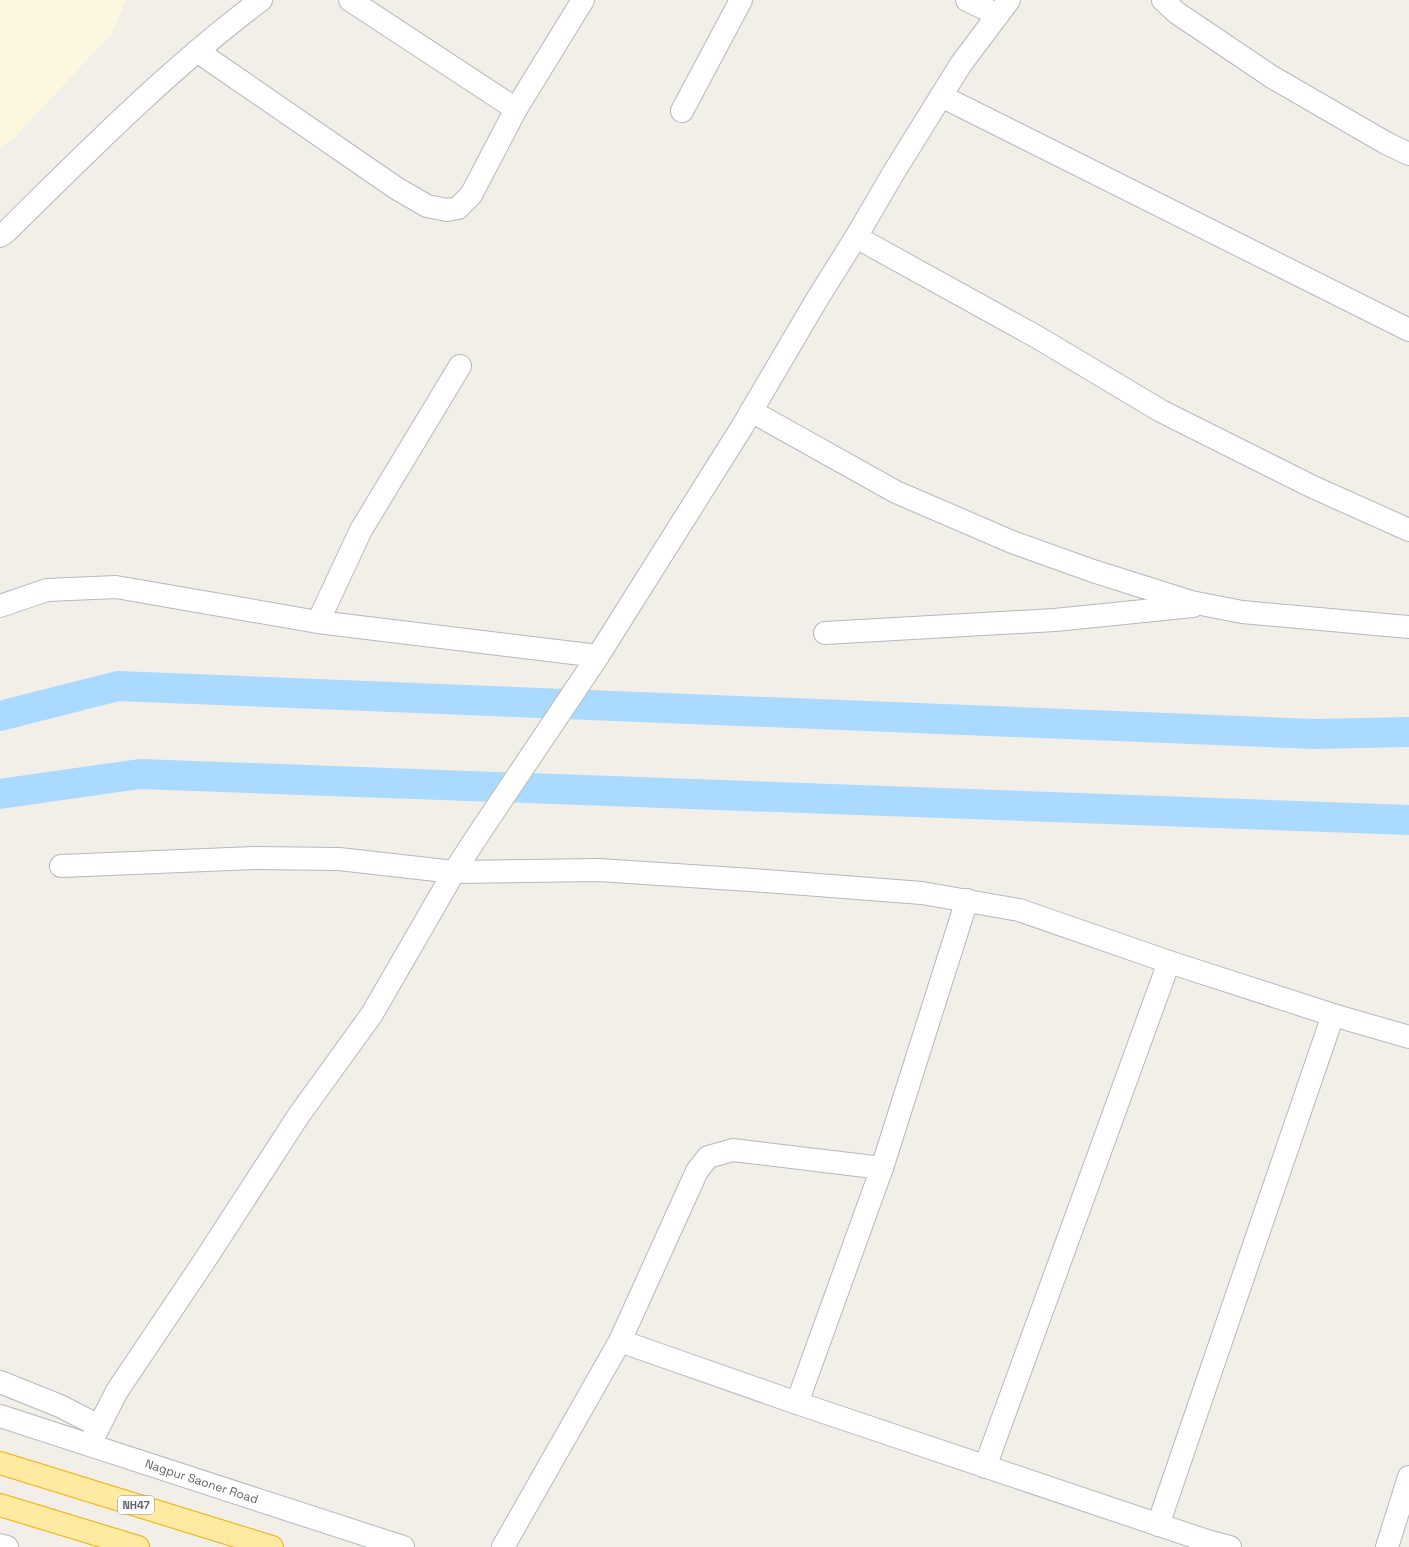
<svg xmlns="http://www.w3.org/2000/svg" width="1409" height="1547" font-family="'Space Grotesk',sans-serif">
  <style>
    .commercial { fill: #fef7e0 }
    .lines { fill: none; stroke-linecap: round; stroke-linejoin: round }
    .canal { stroke: #aadaff; stroke-width: 30 }
    .minor-casing { stroke: #b5b8bc; stroke-width: 24 }
    .tertiary-casing { stroke: #b5b8bc; stroke-width: 24 }
    .trunk-casing { stroke: #f9ab00; stroke-width: 24 }
    .minor { stroke: #fff; stroke-width: 22 }
    .tertiary { stroke: #fff; stroke-width: 22 }
    .trunk { stroke: #feeaa1; stroke-width: 22 }
    .labels { text-anchor: middle; dominant-baseline: central; stroke-width: 3; stroke-linejoin: round; paint-order: stroke }
    .shield { fill: #fff; stroke: #8f9295; stroke-width: 1 }
    .shield-label { font-size: 11px; font-weight: bold; fill: #5f6368 }
    .street-label { font-size: 12px; fill: #5f6368; stroke: #fff }
  </style>
  <rect width="100%" height="100%" fill="#f1efe8"/>
  <polygon class="commercial" points="0,0 126,0 112,33 16,136 0,149"/>
  <g class="lines">
    <g class="canal">
      <polyline points="0,716 118,686 1314,734 1409,732"/>
      <polyline points="0,794 140,774 1409,820"/>
    </g>
    <g class="minor-casing">
      <g id="minor">
        <polyline points="350,0 516,109"/>
        <polyline points="967,0 998,15"/>
        <polyline points="1163,0 1177,13 1272,77 1386,143 1409,154"/>
        <polyline points="197,51 396,188 427,206 447,210 458,208 471,195 516,109 583,0"/>
        <polyline points="941,96 1409,330"/>
        <polyline points="682,111 741,0"/>
        <polyline points="856,237 1037,337 1161,411 1313,487 1409,530"/>
        <polyline points="751,411 896,492 1012,542 1093,571 1191,602 1242,612 1409,627"/>
        <polyline points="0,606 47,590 116,587 318,622 598,656"/>
        <polyline points="318,622 361,530 460,366"/>
        <polyline points="825,633 1055,620 1193,606"/>
        <polyline points="61,866 254,858 339,859 454,872 599,870 766,881 922,893 1019,910 1169,962 1333,1015 1409,1037"/>
        <polyline points="620,1341 697,1171 708,1157 733,1150 882,1168 967,900"/>
        <polyline points="0,1382 60,1406 99,1426"/>
        <polyline points="797,1403 882,1168"/>
        <polyline points="90,1444 117,1391 203,1263 299,1115 372,1014 454,872 478,835 598,656 742,427 816,301 856,237 894,172 961,64 1009,0"/>
        <polyline points="985,1467 1169,962"/>
        <polyline points="1158,1525 1333,1015"/>
        <polyline points="503,1547 620,1341 797,1403 1204,1540 1230,1547"/>
        <polyline points="1387,1547 1409,1477"/>
      </g>
    </g>
    <g class="tertiary-casing">
      <g id="tertiary">
        <path d="M0,236L7,231C88,151 169,69 261,0"/>
        <path id="s1" d="M0,1416L403,1547"/>
        <polyline points="0,1545 7,1547"/>
      </g>
    </g>
    <g class="trunk-casing">
      <g id="trunk">
        <polyline points="0,1463 272,1547"/>
        <polyline points="0,1505 138,1547"/>
      </g>
    </g>
    <use href="#minor" class="minor"/>
    <use href="#tertiary" class="tertiary"/>
    <use href="#trunk" class="trunk"/>
  </g>
  <g class="labels">
    <rect class="shield" x="118" y="1496" width="36" height="18" rx="3"/>
    <g class="shield-label">
      <text x="136" y="1505">NH47</text>
    </g>
    <g class="street-label">
      <text stroke="none"><textPath href="#s1" startOffset="212">Nagpur Saoner Road</textPath></text>
    </g>
  </g>
</svg>
